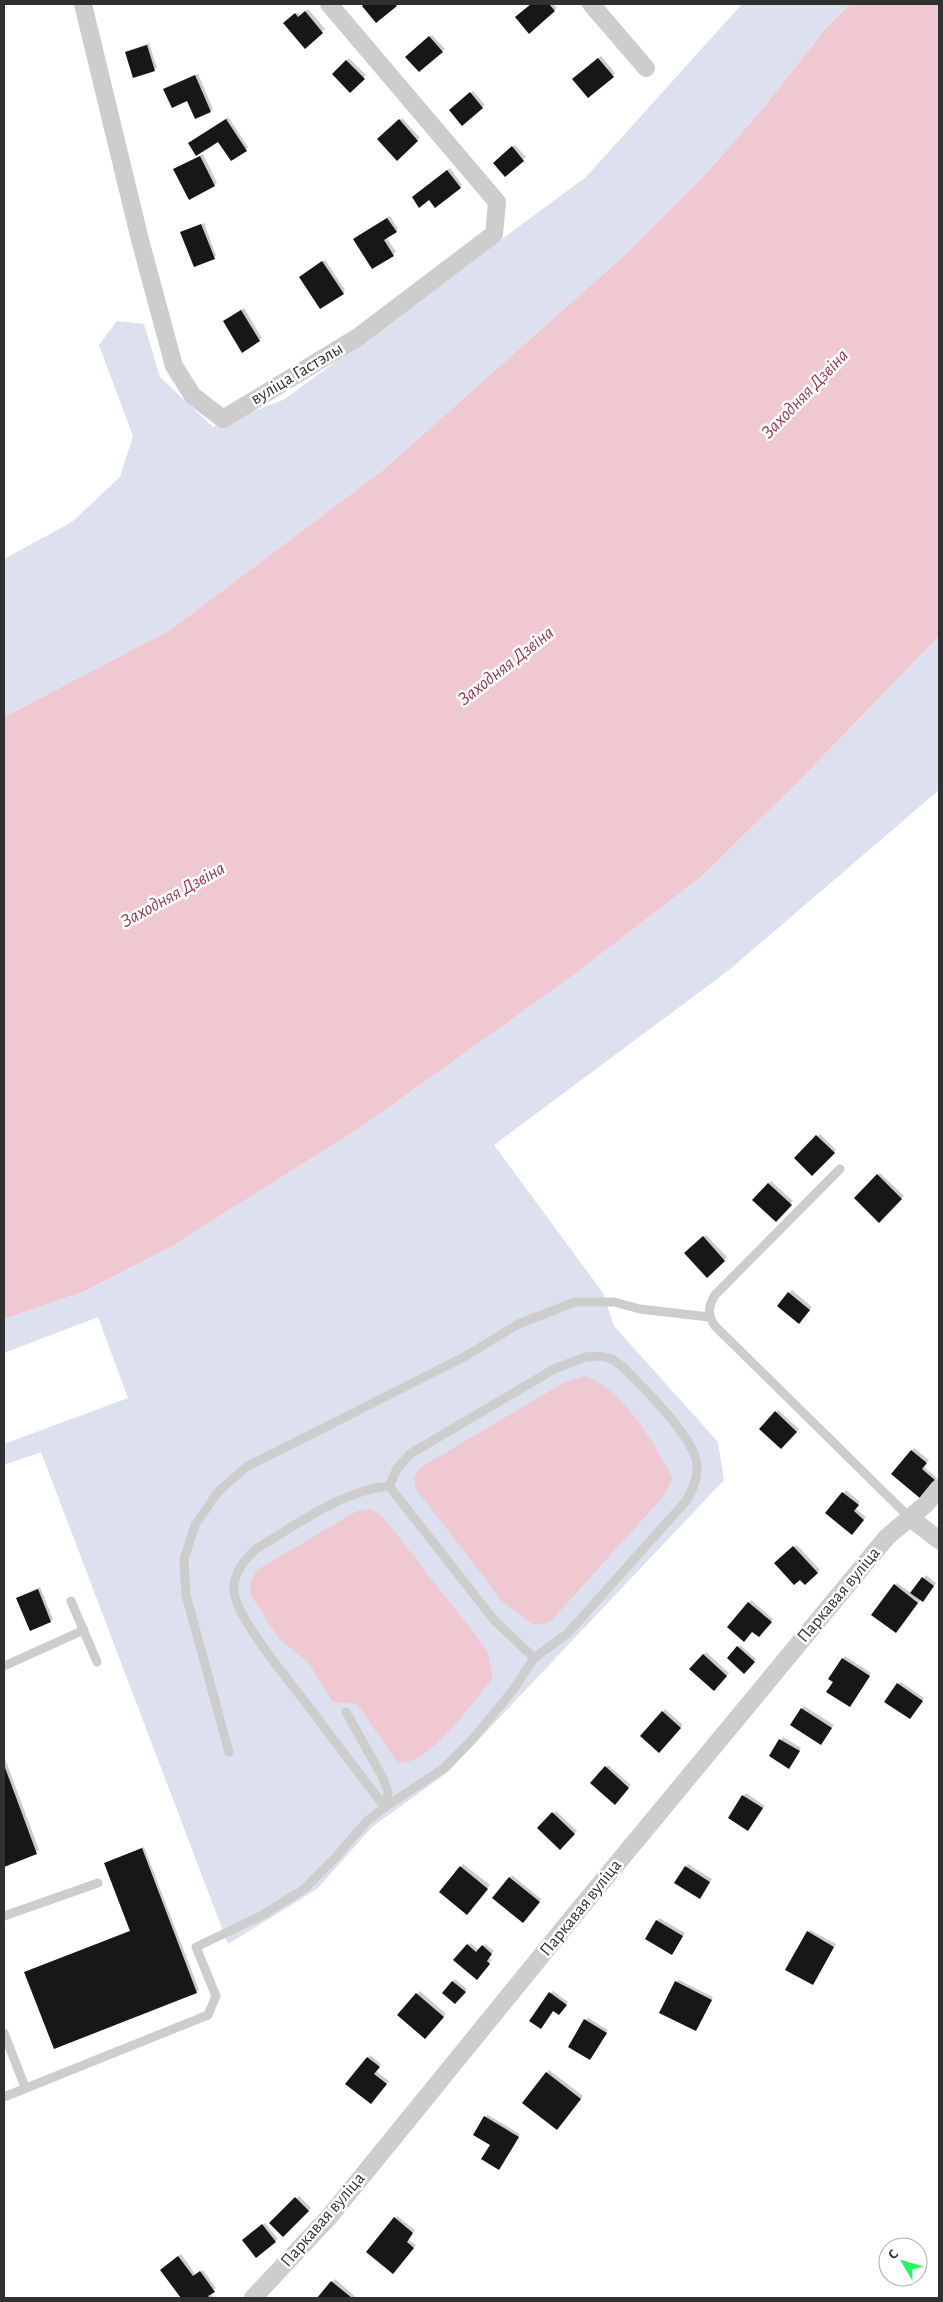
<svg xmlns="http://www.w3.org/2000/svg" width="943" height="2302" font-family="'Alegreya Sans',sans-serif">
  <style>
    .green { fill: #dde0ee }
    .water { fill: #f0c8d2 }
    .shadow { fill: #0003 }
    .building { fill: #171717 }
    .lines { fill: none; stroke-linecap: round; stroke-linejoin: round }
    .service { stroke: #cdcdcd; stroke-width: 9 }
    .minor { stroke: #cdcdcd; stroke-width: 18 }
    .labels { text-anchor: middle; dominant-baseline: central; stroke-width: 5; stroke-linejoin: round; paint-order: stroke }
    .street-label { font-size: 18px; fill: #303030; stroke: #fff }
    .water-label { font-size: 19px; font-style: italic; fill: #9b354f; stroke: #fff }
  </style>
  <rect width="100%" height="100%" fill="#fff"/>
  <g class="green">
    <polygon points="742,4 850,4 825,29 769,101 704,176 628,252 383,470 170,630 4,717 4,559 72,522 120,477 133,436 99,345 117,321 144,324 160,377 213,427 285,399 586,177"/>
    <polygon points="939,636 939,790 729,970 494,1145 603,1293 614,1326 718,1442 724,1480 448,1772 372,1827 317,1889 228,1944 41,1452 4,1465 4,1444 128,1398 98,1317 4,1353 4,1319 85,1291 169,1248 361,1127 575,974 702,876 799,781"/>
  </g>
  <g class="water">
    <polygon points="850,4 939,4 939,636 799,781 702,876 575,974 361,1127 169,1248 85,1291 4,1319 4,717 170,630 383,470 628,252 704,176 769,101 825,29"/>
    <path d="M586,1376C626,1393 653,1442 673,1478L661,1499L550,1622L534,1625L503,1602L416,1489L414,1478L420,1468L563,1383Z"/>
    <path d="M371,1509L383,1517L487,1650L493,1678C473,1702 430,1765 398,1763L357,1704L333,1702L308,1662L279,1639L250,1594L251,1582L257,1570L357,1511Z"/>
  </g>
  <g class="shadow">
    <polygon points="532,4 553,4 557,8 530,32 517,17"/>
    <polygon points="308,9 325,29 305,47 285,23 298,12 301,15"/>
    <polygon points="432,35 445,49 442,51 407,57"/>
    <polygon points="149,43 157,68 154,70 126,52"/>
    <polygon points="601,56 615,73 613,76 576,77"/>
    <polygon points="349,58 366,75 350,91 333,74"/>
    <polygon points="198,74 213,109 210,111 165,89"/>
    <polygon points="473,91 485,105 482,107 454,107"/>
    <polygon points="228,117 248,147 246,150 219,140 192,141"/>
    <polygon points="402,118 420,138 397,159 379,139"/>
    <polygon points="515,145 526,157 505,175 495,163"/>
    <polygon points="203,154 217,183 190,198 175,169"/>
    <polygon points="450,168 462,185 460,187 429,199 416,195"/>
    <polygon points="390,216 398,229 386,237 396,252 373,267 357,236"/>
    <polygon points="204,223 216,255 214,258 182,233"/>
    <polygon points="325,260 345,290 343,293 303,275"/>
    <polygon points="244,308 262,338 259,340 224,321"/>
    <polygon points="820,1134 836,1150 812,1174 795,1158"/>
    <polygon points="880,1173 904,1196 879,1221 855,1198"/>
    <polygon points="771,1181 793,1201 776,1220 754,1200"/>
    <polygon points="706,1235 727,1257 707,1276 686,1253"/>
    <polygon points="792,1290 812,1307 801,1320 778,1306"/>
    <polygon points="778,1410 799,1429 781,1448 761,1429"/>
    <polygon points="914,1448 929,1460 923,1466 937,1478 923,1495 911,1451"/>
    <polygon points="846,1490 860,1502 855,1508 866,1517 854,1531 826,1513"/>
    <polygon points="797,1545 820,1570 805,1584 776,1564"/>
    <polygon points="926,1575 936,1583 925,1598 921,1599 898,1629 895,1585 897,1583 911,1593"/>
    <polygon points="40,1587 53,1619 51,1621 18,1598"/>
    <polygon points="751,1600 773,1619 761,1633 753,1630 749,1603"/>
    <polygon points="740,1645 756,1659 744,1672 729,1658"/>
    <polygon points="706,1652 729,1673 714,1690 691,1669"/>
    <polygon points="845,1656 871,1673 852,1703 829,1679"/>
    <polygon points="901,1682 924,1698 913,1715 898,1684"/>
    <polygon points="804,1706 834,1725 823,1741 791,1724"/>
    <polygon points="665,1709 683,1725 659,1751 642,1736"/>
    <polygon points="783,1737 801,1748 791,1765 770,1756"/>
    <polygon points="4,1756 39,1850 4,1865"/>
    <polygon points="608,1765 631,1785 614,1803 592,1783"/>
    <polygon points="746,1793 765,1806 750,1827 729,1818"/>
    <polygon points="556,1811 577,1831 560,1848 539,1828"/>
    <polygon points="144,1847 199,1990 196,1992 26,1972 131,1930 106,1863"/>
    <polygon points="463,1864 490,1885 470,1911 461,1867"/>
    <polygon points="688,1864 712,1879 702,1895 686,1867"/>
    <polygon points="512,1875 541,1899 525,1919 494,1898"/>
    <polygon points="659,1918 685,1933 674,1951 657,1921"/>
    <polygon points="810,1930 836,1944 815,1981 808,1932"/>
    <polygon points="470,1943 479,1950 485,1944 494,1951 488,1957 492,1960 477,1978 468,1945"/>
    <polygon points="455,1979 467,1989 455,2003 443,1993"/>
    <polygon points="679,1980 713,1997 698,2027 676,1982"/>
    <polygon points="420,1991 446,2014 425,2038 399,2015"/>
    <polygon points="553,1991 568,2002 561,2011 554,2010 543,2025 550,1993"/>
    <polygon points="588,2018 608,2030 590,2058 585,2020"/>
    <polygon points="370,2055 381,2064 376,2071 389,2081 373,2100 347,2083"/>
    <polygon points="549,2070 583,2096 559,2126 547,2073"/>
    <polygon points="488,2115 520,2134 502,2165 491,2145 485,2117"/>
    <polygon points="299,2196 311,2208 283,2235 271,2223"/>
    <polygon points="397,2216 415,2230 408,2239 416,2245 395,2270 395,2218"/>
    <polygon points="265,2223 278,2239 256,2257 246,2238"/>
    <polygon points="181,2254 196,2275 203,2270 216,2288 210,2293 214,2298 182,2298 161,2270"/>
    <polygon points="335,2279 357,2298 318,2298"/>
  </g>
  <g class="building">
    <polygon points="364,4 395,4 397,6 376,23 362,6"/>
    <polygon points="531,4 549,4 555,11 529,34 515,17"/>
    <polygon points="305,11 323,33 305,49 283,23 295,13 298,17"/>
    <polygon points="429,36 443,52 419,72 405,57"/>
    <polygon points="147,45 155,71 133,78 125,52"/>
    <polygon points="598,58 614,77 588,98 572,79"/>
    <polygon points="346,60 365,79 350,93 332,74"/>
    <polygon points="195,75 211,112 195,119 187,101 172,108 163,89"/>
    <polygon points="470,92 483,108 462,126 449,110"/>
    <polygon points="226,119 247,151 231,161 218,142 196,156 188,143"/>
    <polygon points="399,119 418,141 397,161 377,139"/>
    <polygon points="512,146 524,161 505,177 493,163"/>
    <polygon points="200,156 215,186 189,200 173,169"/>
    <polygon points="447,170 461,188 435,208 429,200 419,208 412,197"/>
    <polygon points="387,218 397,232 384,240 394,256 372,269 353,239"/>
    <polygon points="201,224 215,259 194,267 180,232"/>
    <polygon points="322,261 344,294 320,309 299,277"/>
    <polygon points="241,310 260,341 242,353 223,321"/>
    <polygon points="816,1135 835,1153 812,1176 794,1158"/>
    <polygon points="877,1174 902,1199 879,1223 854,1198"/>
    <polygon points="768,1183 792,1205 776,1222 752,1200"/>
    <polygon points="703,1236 725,1261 707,1278 684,1253"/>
    <polygon points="788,1292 810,1310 799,1324 777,1306"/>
    <polygon points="775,1411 797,1432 781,1449 759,1429"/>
    <polygon points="911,1450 927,1463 922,1469 936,1481 921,1499 891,1474"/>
    <polygon points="842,1492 859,1505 854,1511 864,1520 852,1535 825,1513"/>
    <polygon points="793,1546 818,1573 805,1585 800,1580 794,1585 774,1563"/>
    <polygon points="922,1577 934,1586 923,1602 910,1593"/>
    <polygon points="894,1584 918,1603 896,1633 871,1615"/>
    <polygon points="38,1589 51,1622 30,1631 16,1598"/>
    <polygon points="748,1602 772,1622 759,1637 752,1632 744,1642 727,1627"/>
    <polygon points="737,1646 755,1662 744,1674 727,1658"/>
    <polygon points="703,1654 727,1676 714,1691 689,1669"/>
    <polygon points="842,1658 870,1676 850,1707 826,1692 833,1682 828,1679"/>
    <polygon points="897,1683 923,1701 910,1719 884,1702"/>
    <polygon points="801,1708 832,1728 821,1745 790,1725"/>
    <polygon points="662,1711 681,1728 659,1753 640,1736"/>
    <polygon points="779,1739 800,1751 789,1769 769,1756"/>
    <polygon points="4,1765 37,1854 4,1867"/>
    <polygon points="605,1766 629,1788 615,1805 590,1783"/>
    <polygon points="742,1795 763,1808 748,1831 728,1818"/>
    <polygon points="552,1812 575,1834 560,1850 537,1828"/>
    <polygon points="142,1848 197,1993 54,2049 24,1972 130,1931 104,1863"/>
    <polygon points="460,1866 488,1889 467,1915 439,1892"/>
    <polygon points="685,1866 710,1882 700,1899 674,1883"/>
    <polygon points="509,1877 540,1902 523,1923 492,1898"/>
    <polygon points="656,1920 683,1936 672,1955 645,1939"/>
    <polygon points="807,1931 834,1947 813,1985 785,1970"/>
    <polygon points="467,1944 476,1952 482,1945 492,1954 487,1961 490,1964 477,1980 453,1960"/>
    <polygon points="452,1981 466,1992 455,2004 442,1993"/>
    <polygon points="675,1981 712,2000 696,2031 659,2013"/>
    <polygon points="549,1992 567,2005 559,2015 553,2011 541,2029 529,2021"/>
    <polygon points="416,1993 444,2017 425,2039 397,2015"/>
    <polygon points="584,2019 607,2033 590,2060 568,2047"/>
    <polygon points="367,2057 380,2067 374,2074 387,2084 371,2104 345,2084"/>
    <polygon points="546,2072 581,2099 557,2130 522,2103"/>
    <polygon points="484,2116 519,2137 499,2170 481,2159 490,2145 473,2135"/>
    <polygon points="295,2197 309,2211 283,2237 269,2223"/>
    <polygon points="394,2217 413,2233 407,2242 414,2248 393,2274 366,2252"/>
    <polygon points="262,2224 276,2242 256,2258 242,2240"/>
    <polygon points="178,2256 193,2276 200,2271 215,2292 208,2296 210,2298 181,2298 160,2270"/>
    <polygon points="331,2281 352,2298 317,2298"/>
  </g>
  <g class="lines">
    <g class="service">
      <path d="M840,1169L715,1295C708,1307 707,1314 715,1326L909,1517"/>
      <polyline points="389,1486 494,1620 534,1658"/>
      <polyline points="71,1601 97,1662"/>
      <polyline points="4,1666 84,1630"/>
      <polyline points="346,1712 383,1778 388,1792 385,1807"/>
      <polyline points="229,1752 186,1595 184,1559 195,1525 218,1492 246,1467 466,1356 518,1324 575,1302 614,1302 640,1309 709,1317"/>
      <polyline points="4,1916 98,1883"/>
      <polyline points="4,2033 25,2087"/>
      <path d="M4,2097L208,2015L216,1996L196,1947L261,1916L304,1889L335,1858L367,1821L385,1807L444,1768L471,1741L513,1690L534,1658L567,1634L686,1501C692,1490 698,1479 697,1465C694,1436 644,1389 623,1367L612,1359L601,1356L585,1357L554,1369L410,1454L397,1469L389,1486C340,1491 297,1525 256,1549C244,1560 233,1573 234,1591C235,1616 289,1681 306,1703C332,1738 358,1772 385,1807"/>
    </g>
    <g class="minor">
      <polyline points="83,4 140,240 174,366 193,396 223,419 358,337 494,234 497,202 329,4"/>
      <polyline points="591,4 646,68"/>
      <polyline points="909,1517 939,1540"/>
      <polyline points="253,2298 329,2217 572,1918 887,1537 926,1504 939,1488"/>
    </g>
  </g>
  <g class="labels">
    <g class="street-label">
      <text transform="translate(297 374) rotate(-31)">вуліца Гастэлы</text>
      <text transform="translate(839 1595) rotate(-50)">Паркавая вуліца</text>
      <text transform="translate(581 1908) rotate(-51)">Паркавая вуліца</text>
      <text transform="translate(323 2220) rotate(-49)">Паркавая вуліца</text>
    </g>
    <g class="water-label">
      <text transform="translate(805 394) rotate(-46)">Заходняя Дзвіна</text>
      <text transform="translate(506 666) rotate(-38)">Заходняя Дзвіна</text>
      <text transform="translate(173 895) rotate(-29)">Заходняя Дзвіна</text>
    </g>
  </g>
  <rect width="943" height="2302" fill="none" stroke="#303030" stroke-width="10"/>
  <g transform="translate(903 2262) rotate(308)"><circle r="24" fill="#ffffff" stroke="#acacac"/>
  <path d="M0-4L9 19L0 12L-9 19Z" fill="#23f75f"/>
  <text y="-8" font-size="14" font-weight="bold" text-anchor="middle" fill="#303030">С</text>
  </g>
</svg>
